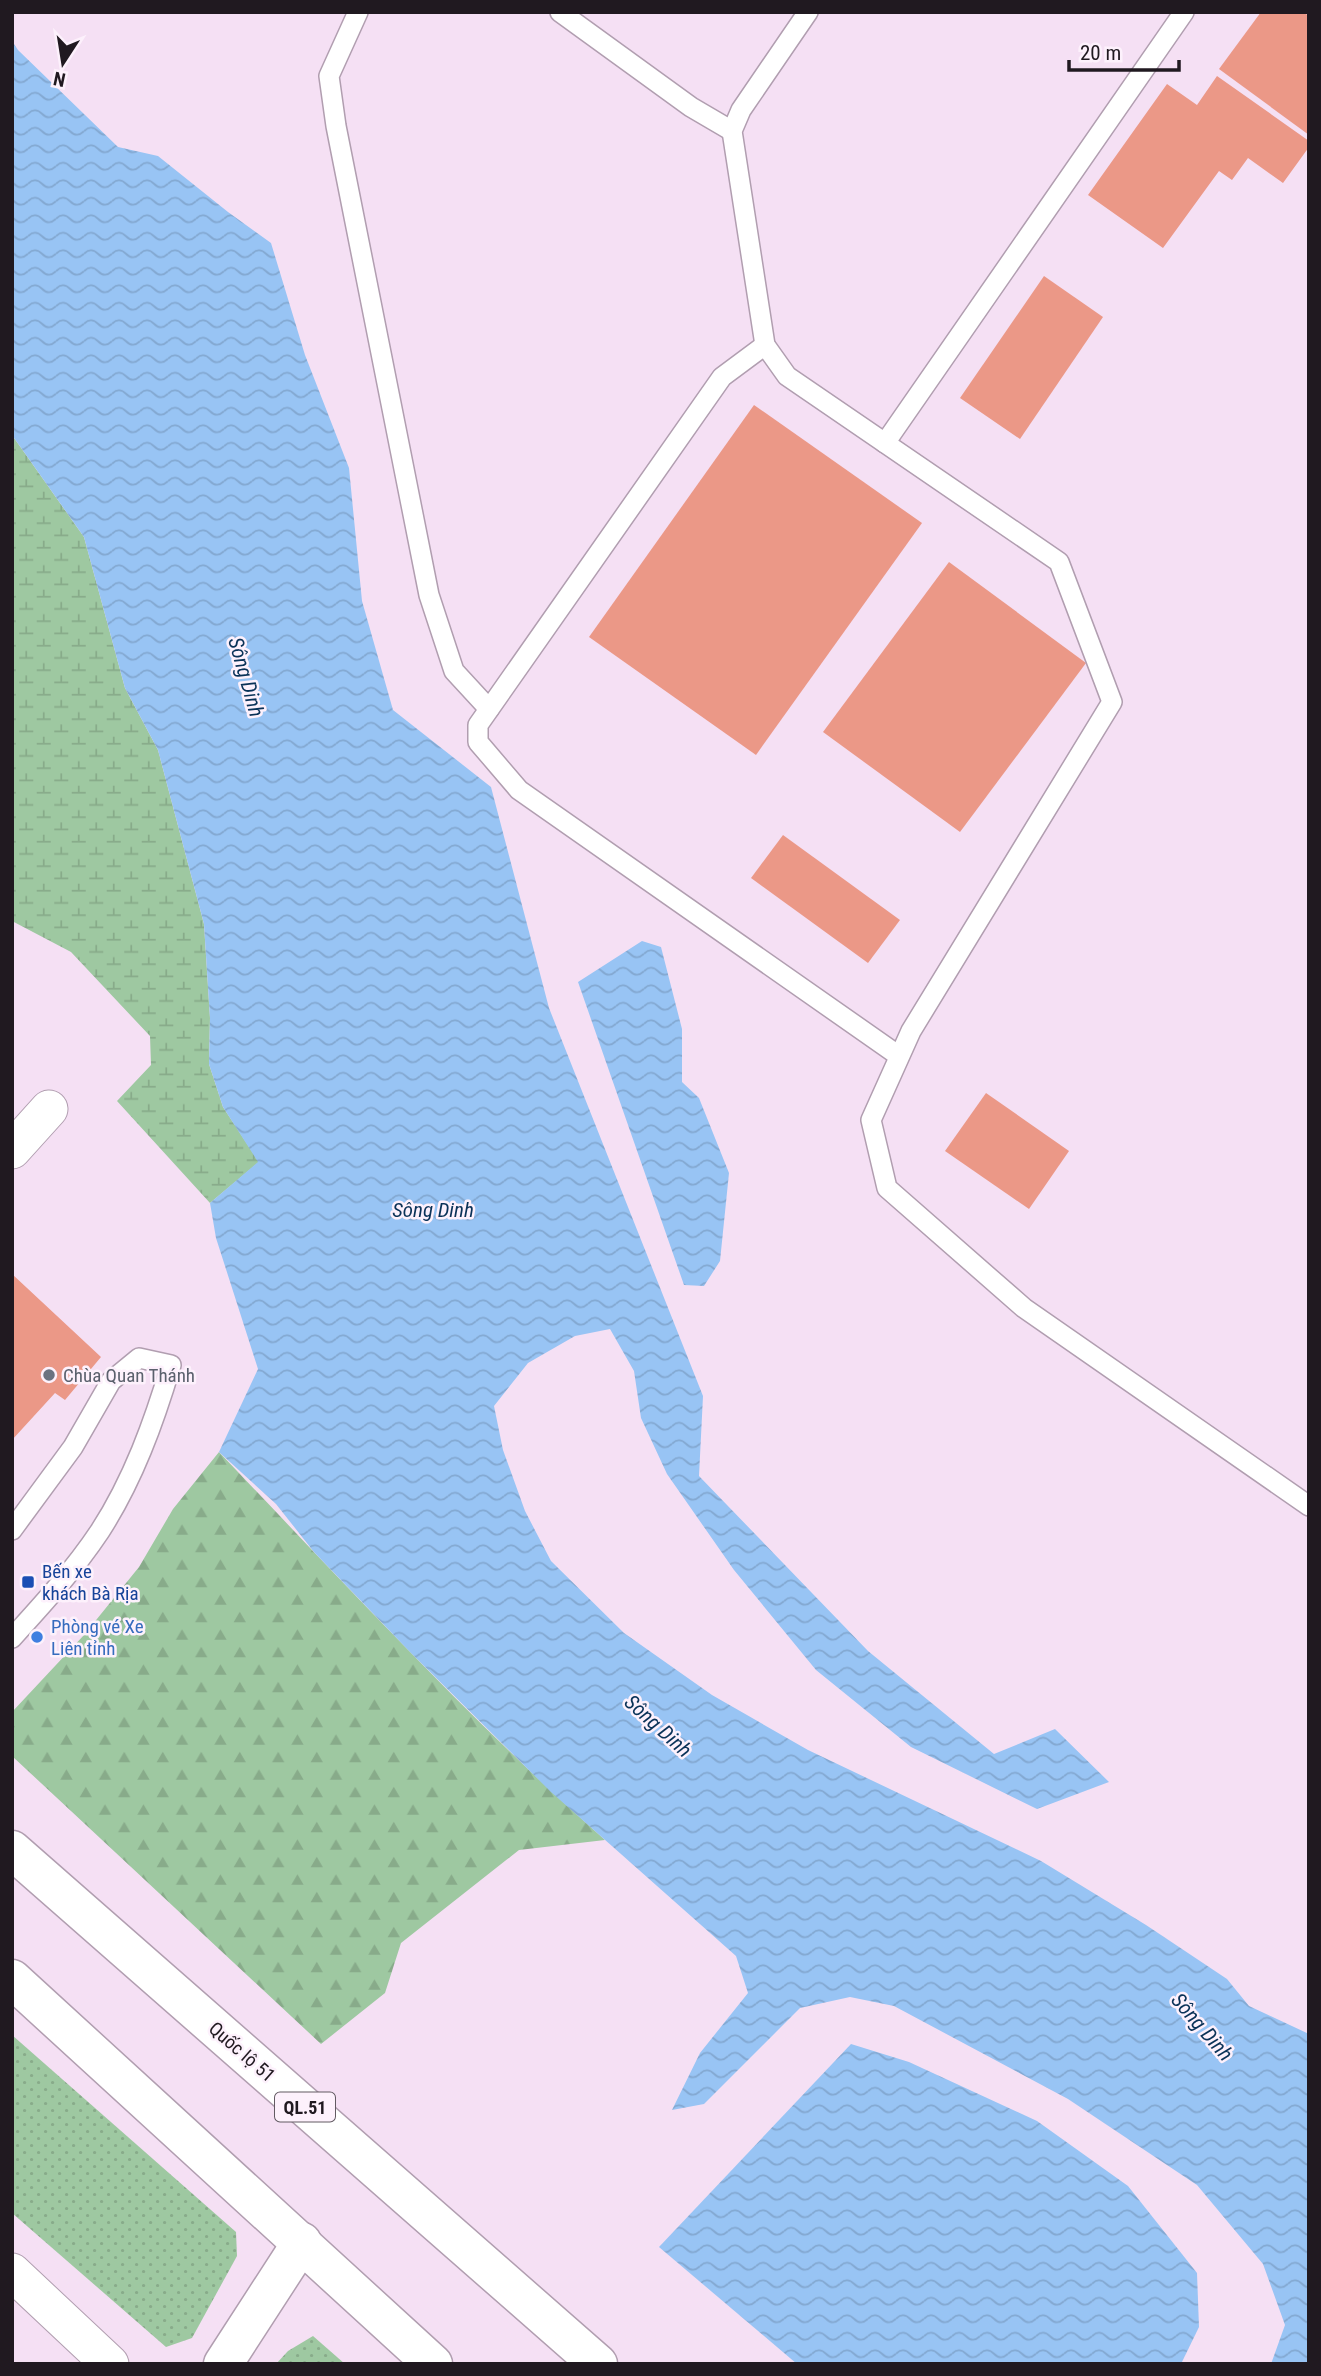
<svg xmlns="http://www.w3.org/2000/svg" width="1321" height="2376" font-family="'Roboto Condensed',sans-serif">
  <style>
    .grass { fill: url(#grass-dots) }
    .forest { fill: url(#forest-firs) }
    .wetland { fill: url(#wetland-marsh) }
    .water { fill: url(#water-waves) }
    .building { fill: #eb9887 }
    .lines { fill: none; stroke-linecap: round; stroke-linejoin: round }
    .lane-casing { stroke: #b19eb0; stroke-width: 22 }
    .street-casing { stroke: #b19eb0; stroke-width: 39 }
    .secondary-casing { stroke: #b19eb0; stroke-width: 41 }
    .highway-casing { stroke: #b19eb0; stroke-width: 41 }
    .lane { stroke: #fff; stroke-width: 19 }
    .street { stroke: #fff; stroke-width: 37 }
    .secondary { stroke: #fff; stroke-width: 38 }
    .highway { stroke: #fff; stroke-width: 38 }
    .worship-dot { fill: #6b7280; stroke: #fdf1fc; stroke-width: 2.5 }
    .transit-dot { fill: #1a4fb4; stroke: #fdf1fc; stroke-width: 2.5 }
    .shop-dot { fill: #3f7fe0; stroke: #fdf1fc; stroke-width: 2.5 }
    .labels { text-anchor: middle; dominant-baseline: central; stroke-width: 5; stroke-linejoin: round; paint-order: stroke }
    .shield { fill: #fdf1fc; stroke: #625a62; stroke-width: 2 }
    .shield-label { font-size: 18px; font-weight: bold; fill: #201920 }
    .worship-label { font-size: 19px; fill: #5b616d; stroke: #fdf1fc; text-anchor: start }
    .transit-label { font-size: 19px; fill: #164399; stroke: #fdf1fc; text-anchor: start }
    .shop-label { font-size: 19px; fill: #366cbe; stroke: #fdf1fc; text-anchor: start }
    .street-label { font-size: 19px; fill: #201920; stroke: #fdf1fc }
    .water-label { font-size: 21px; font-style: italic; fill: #0a3258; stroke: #fdf1fc }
  </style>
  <defs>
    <pattern id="grass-dots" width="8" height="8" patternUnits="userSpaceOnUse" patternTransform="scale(1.75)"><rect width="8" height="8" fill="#9ec8a1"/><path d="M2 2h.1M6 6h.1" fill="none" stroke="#88ab8a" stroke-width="1.8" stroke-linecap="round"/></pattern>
    <pattern id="forest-firs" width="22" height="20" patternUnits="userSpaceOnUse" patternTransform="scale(1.75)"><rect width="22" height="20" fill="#9ec8a1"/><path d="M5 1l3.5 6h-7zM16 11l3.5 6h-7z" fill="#88ab8a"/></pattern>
    <pattern id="wetland-marsh" width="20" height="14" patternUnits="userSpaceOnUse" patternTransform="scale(1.75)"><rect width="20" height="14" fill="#9ec8a1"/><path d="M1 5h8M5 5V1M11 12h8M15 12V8" fill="none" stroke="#88ab8a"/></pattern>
    <pattern id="water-waves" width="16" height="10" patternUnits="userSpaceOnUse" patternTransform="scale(1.75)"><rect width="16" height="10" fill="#98c4f4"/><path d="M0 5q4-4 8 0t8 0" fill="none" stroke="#83a8d1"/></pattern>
  </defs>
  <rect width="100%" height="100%" fill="#f5e0f4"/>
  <g class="grass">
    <polygon points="12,2035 236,2232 237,2256 192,2338 166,2347 12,2213"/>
    <polygon points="313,2336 345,2364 276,2364 288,2351"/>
  </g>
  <path class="forest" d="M219,1452C345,1584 469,1719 605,1840L519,1850L401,1943L385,1993L321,2044L12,1756V1712L84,1635L139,1567L173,1509Z"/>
  <polygon class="wetland" points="12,435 84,537 125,688 158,750 204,924 210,1018 209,1064 223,1107 259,1162 210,1203 117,1101 151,1065 150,1036 71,952 12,921"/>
  <g class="water">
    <polygon points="12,41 18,50 118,147 158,156 228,212 271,243 305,355 349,468 362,601 393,710 491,787 549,1008 703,1396 699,1476 868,1651 994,1754 1055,1729 1109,1782 1037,1809 911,1747 816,1670 734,1570 667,1474 641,1418 634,1371 610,1329 575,1336 528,1363 494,1406 503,1450 525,1511 551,1561 624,1633 712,1695 808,1750 1041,1861 1146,1925 1227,1979 1249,2006 1309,2034 1309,2364 1271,2364 1285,2325 1263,2264 1197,2185 1068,2099 894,2006 850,1997 800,2008 704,2104 672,2110 700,2053 748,1993 736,1956 551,1792 411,1653 314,1552 276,1504 219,1452 258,1369 216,1238 210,1203 258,1162 223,1107 209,1064 210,1018 204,924 158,750 125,688 84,537 12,435"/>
    <polygon points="642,941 661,947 682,1029 682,1082 699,1098 729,1173 720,1261 704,1286 684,1285 578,982"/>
    <polygon points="851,2044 909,2062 1037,2121 1128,2186 1197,2273 1199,2327 1181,2364 797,2364 659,2247"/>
  </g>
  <g class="building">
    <polygon points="1261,12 1303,12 1309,16 1309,135 1219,69"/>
    <polygon points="1217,76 1309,141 1309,147 1283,183 1248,158 1232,180 1219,171 1163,248 1088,195 1167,84 1197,105"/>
    <polygon points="1044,276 1103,317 1020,439 960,398"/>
    <polygon points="754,405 922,523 756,755 589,637"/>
    <polygon points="949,562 1086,663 960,832 823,732"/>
    <polygon points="783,835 900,920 868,963 751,878"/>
    <polygon points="986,1093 1069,1151 1029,1209 945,1151"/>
    <polygon points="12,1274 101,1357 65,1400 55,1393 12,1440"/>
  </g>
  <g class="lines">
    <g class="lane-casing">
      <g id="lane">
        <polyline points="358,12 329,76 336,126 429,595 454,671 489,709"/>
        <polyline points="560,12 691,107 732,131"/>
        <polyline points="808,12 741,110 732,131 765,345 787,376 1059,562 1112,702 911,1031 871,1120 887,1188 1024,1308 1309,1506"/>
        <polyline points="765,345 722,377 478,725 478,742 519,790 899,1056"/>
        <polyline points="885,443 1184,12"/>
        <path d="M12,1530L73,1447L111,1381L139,1358L171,1365C154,1422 133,1480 100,1531C74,1570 43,1604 12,1638"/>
      </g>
    </g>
    <g class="street-casing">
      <g id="street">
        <polyline points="12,1150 49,1109"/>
        <polyline points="12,2272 110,2364"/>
      </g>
    </g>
    <g class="secondary-casing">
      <polyline id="secondary" points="223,2364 302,2242"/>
    </g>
    <g class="highway-casing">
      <g id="highway">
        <polyline points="12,1850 598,2364"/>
        <polyline points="12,1979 433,2364"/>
      </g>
    </g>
    <use href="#lane" class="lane"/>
    <use href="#street" class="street"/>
    <use href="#secondary" class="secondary"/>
    <use href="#highway" class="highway"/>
  </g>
  <circle class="worship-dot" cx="49" cy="1375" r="7"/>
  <rect class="transit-dot" x="21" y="1575" width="14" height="14" rx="3.5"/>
  <circle class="shop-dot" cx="37" cy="1637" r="7"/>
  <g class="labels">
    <rect class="shield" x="275" y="2092.5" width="60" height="29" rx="5"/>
    <g class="shield-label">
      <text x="305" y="2107">QL.51</text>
    </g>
    <g class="worship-label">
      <text x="63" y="1375">Chùa Quan Thánh</text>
    </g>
    <g class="transit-label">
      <text x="42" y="1571">Bến xe<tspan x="42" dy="22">khách Bà Rịa</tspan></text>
    </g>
    <g class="shop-label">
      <text x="51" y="1626">Phòng vé Xe<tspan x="51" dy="22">Liên tỉnh</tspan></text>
    </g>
    <g class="street-label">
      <text transform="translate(242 2052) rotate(41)">Quốc lộ 51</text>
    </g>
    <g class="water-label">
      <text transform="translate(246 677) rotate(74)">Sông Dinh</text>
      <text x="433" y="1210">Sông Dinh</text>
      <text transform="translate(658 1726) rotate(42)">Sông Dinh</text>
      <text transform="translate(1202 2027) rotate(49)">Sông Dinh</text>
    </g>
  </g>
  <rect width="1321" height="2376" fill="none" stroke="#201920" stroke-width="28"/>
  <g transform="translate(63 63) rotate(192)" stroke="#fdf1fc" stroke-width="5" paint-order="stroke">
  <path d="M0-5L12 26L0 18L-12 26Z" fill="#201920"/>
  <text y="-10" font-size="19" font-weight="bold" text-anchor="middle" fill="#201920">N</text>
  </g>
  <path d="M1069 60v10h110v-10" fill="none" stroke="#201920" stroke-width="3.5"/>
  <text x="1080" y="60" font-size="21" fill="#201920" stroke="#fdf1fc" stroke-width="5" paint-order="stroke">20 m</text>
</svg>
